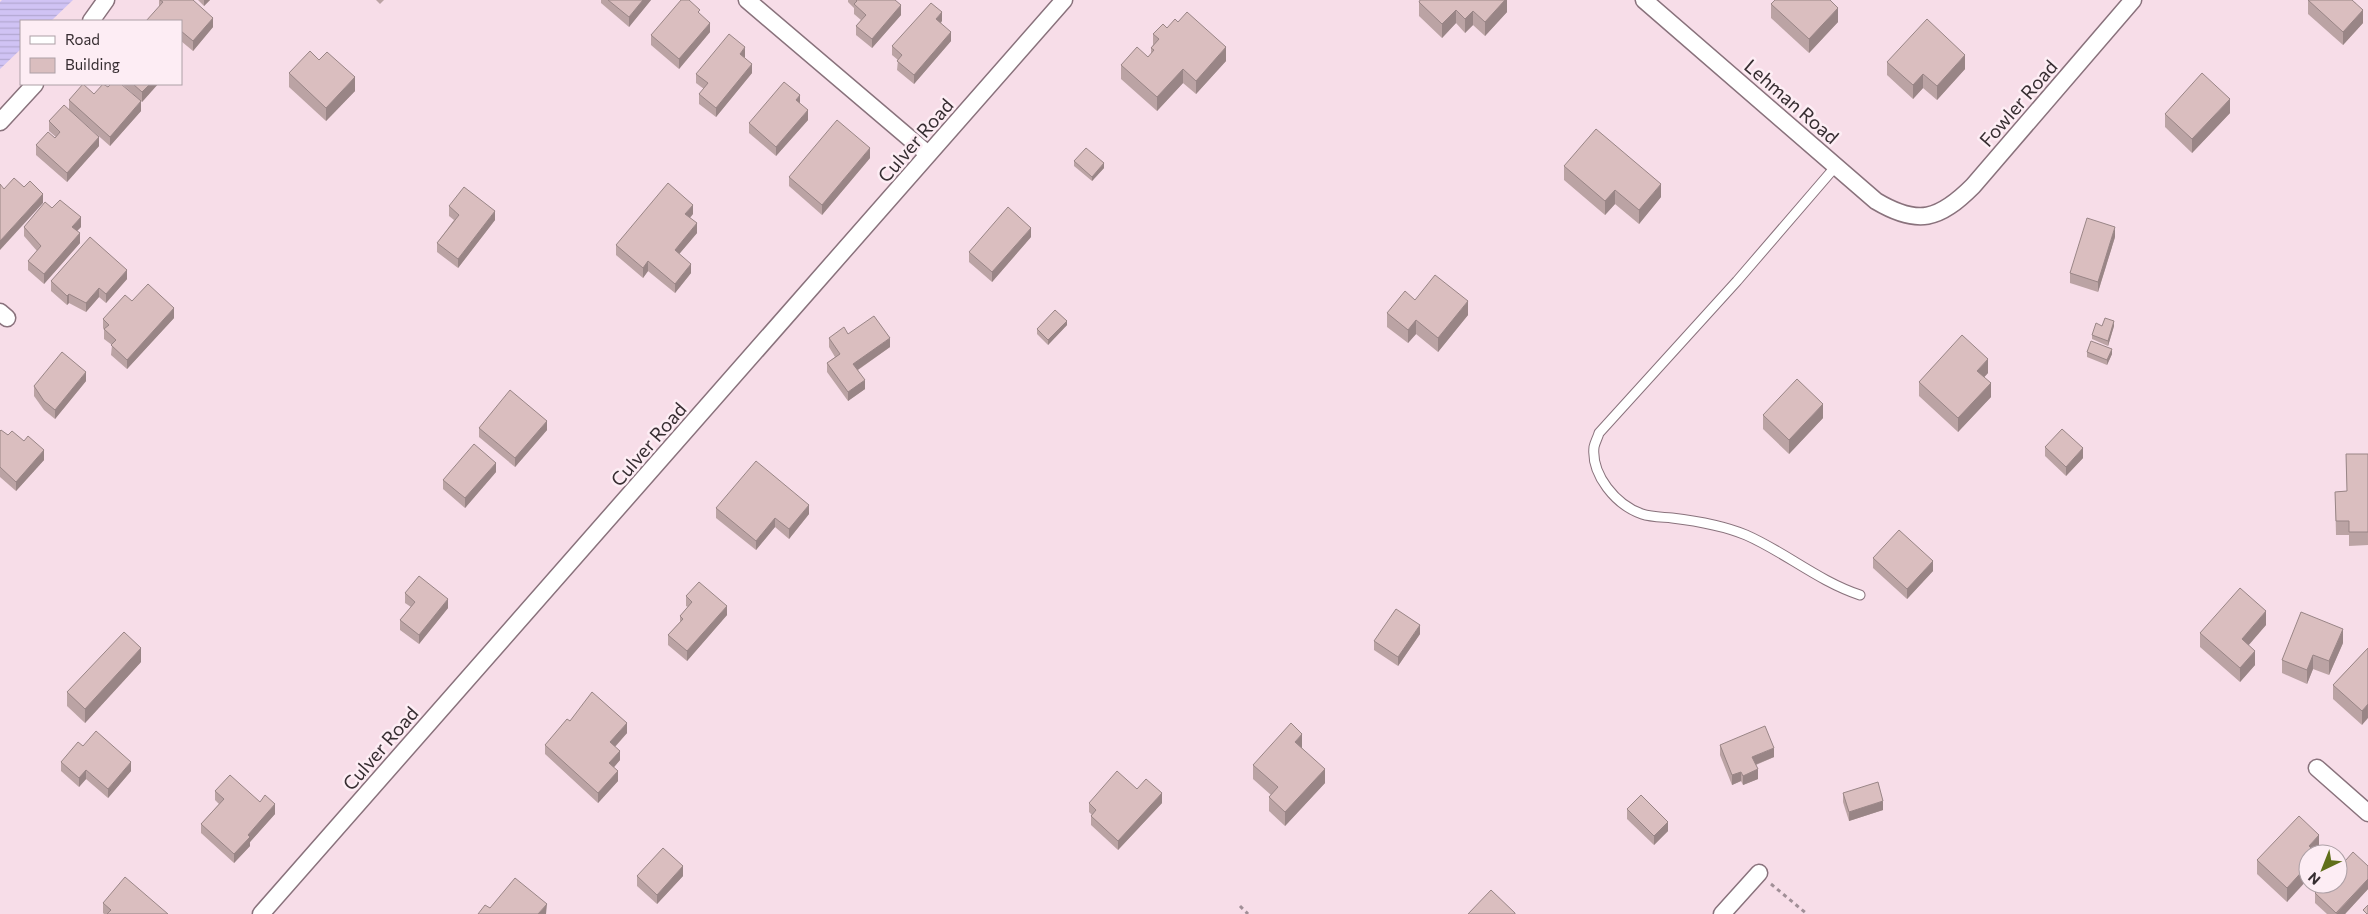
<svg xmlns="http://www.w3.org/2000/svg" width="2368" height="914" font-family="Commissioner,sans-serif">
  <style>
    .water { fill: url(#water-rules) }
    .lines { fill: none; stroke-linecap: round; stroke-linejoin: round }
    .service-casing { stroke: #89727c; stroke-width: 11 }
    .minor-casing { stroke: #89727c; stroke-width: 19 }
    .path { stroke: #a18f97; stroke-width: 3; stroke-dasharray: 4 4; stroke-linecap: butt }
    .service { stroke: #fff; stroke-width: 9 }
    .minor { stroke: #fff; stroke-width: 16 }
    .wall { fill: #bba3a4 }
    .shaded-wall { fill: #998586 }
    .building { fill: #dabebf; stroke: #998586 }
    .labels { text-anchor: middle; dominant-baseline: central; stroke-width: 5; stroke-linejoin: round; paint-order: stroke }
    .street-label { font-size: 19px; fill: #362d31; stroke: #fdedf4 }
  </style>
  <defs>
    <pattern id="water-rules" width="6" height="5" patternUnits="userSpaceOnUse" patternTransform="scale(1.25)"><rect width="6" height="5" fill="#d0c3f4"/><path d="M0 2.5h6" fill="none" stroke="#b3a8d2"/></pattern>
  </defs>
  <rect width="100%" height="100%" fill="#f7dde8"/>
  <polygon class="water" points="2,0 73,0 51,21 21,21 21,49 0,69 0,2"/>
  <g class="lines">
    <g class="service-casing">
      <path id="service" d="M1836,166L1737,281L1599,433C1598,437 1595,442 1594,447C1591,475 1616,505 1642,514C1651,517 1662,517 1672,518C1697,521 1722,525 1746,535C1785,552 1818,581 1860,595"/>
    </g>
    <g class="minor-casing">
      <g id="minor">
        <polyline points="747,0 928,154"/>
        <path d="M1644,0L1876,201C1918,226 1939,220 1973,186L2133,0"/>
        <polyline points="91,21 106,0"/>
        <polyline points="0,122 35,84"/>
        <polyline points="0,312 7,318"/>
        <polyline points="2317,768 2368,813"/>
        <polyline points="261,914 1064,0"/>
        <polyline points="1722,914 1759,873"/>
      </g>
    </g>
    <g class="path">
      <polyline points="1771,884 1807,914"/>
      <polyline points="1240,906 1248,914"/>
    </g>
    <use href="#service" class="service"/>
    <use href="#minor" class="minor"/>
  </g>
  <g class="wall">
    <polygon points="159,0 193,0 213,27 193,51 181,41 181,21 159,6"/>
    <polygon points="198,0 210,0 204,6"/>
    <polygon points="376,0 384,0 380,4"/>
    <polygon points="601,0 651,0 629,27 601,3"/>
    <polygon points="848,0 895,0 901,15 872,48 856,35 856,26 861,20 854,14 854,8 848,2"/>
    <polygon points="1507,0 1507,12 1485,36 1473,25 1465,33 1456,23 1442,38 1419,16 1419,2"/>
    <polygon points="2308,0 2355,2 2363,23 2343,45 2308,14"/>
    <polygon points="1771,4 1838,22 1809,53 1771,18"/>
    <polygon points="942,21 941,23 951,41 914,84 897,70 898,60 892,55 892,46"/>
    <polygon points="1167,28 1226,61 1196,94 1183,83 1157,111 1121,79 1121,65 1148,57 1151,54 1151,48 1153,45 1153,34"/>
    <polygon points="710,32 679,69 651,45 651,35"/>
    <polygon points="745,57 745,58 752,73 716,117 699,104 699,94 704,89 696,83 696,74"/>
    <polygon points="1887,62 1965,69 1937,100 1923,88 1913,99 1887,75"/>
    <polygon points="289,73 355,91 326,121 289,87"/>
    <polygon points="122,84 158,84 142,102"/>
    <polygon points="108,87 141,111 110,146 69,110 99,146 67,182 36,155 36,145 55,138 56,137 49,131 49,121 69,109 69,100 94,94"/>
    <polygon points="2230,113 2192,153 2165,127 2165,114"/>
    <polygon points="808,120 776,156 749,133 749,123"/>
    <polygon points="870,158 822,215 789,186 789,177"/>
    <polygon points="1074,161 1104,168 1092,181 1074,166"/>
    <polygon points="1564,166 1661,197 1639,224 1615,204 1605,215 1564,180"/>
    <polygon points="449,206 495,220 458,268 437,252 437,243 454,220 449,216"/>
    <polygon points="52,208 81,227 77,231 80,243 44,284 28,270 28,261 37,251 24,236 24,227"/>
    <polygon points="693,214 690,218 697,233 679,254 691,273 675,293 648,271 643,278 616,255 616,245"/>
    <polygon points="1031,237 992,282 969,262 969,252"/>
    <polygon points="2115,237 2098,292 2070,283 2070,273"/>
    <polygon points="127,279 106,303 99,297 86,312 69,303 67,305 51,291 51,281"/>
    <polygon points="1415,300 1468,315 1438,352 1416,334 1408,343 1387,327 1387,313"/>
    <polygon points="132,301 174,318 127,369 111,355 112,345 104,339 104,330 103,328 103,319"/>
    <polygon points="1067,325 1048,345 1037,334 1037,329"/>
    <polygon points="2102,326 2114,326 2108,346 2092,339 2092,335"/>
    <polygon points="848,334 890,347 858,370 865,389 848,401 827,372 827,363 835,357 829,347 829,338"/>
    <polygon points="2087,352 2112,354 2107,365 2087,357"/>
    <polygon points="1988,373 1984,377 1991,397 1958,432 1919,396 1919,382"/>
    <polygon points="86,381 55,419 44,410 34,396 34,386"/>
    <polygon points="1763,415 1823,418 1789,454 1763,429"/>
    <polygon points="479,428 547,430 515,467 479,437"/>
    <polygon points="0,431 8,435 44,460 16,491 0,477"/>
    <polygon points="2045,447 2083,458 2066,476 2045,456"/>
    <polygon points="2346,454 2368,454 2368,545 2349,546 2349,535 2336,535 2335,492 2347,491"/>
    <polygon points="496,472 465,508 443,489 443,480"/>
    <polygon points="716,508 809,514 789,539 775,527 756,550 716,518"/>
    <polygon points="1873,558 1933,571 1907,599 1873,568"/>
    <polygon points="405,593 448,608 419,644 400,630 400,620 411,607 405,603"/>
    <polygon points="686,596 727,615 687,661 668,645 668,635 680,622 680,616 688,607 686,606"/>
    <polygon points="2266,625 2248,645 2255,665 2240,682 2200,647 2200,633"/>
    <polygon points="1420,634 1398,666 1374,650 1374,641"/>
    <polygon points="2343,643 2329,675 2313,669 2307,684 2282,673 2282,660"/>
    <polygon points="2368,648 2362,725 2333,699 2333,685"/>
    <polygon points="141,662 85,723 67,706 67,692"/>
    <polygon points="570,721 627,733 615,747 620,760 614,767 618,781 598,803 545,754 545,745"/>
    <polygon points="1720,745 1774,757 1756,765 1758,779 1743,785 1741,781 1732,785 1720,755"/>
    <polygon points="83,746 131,771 108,798 86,779 79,787 61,771 61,762"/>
    <polygon points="1302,748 1325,783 1285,826 1269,811 1269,797 1271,795 1253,779 1253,765"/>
    <polygon points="1137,789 1162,803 1118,850 1091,825 1091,816 1092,815 1089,812 1089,803"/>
    <polygon points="215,791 260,802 275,814 250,842 250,846 234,863 201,833 201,824 219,804 215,800"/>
    <polygon points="1843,793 1883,810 1849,821 1843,802"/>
    <polygon points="1627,809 1668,831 1654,845 1627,819"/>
    <polygon points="2319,849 2316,853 2287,902 2257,874 2257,860"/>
    <polygon points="2368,866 2368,889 2345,914 2327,914 2315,903 2315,893"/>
    <polygon points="637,876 683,876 657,904 637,886"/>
    <polygon points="103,903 168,914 104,914 103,913"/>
  </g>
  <g class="shaded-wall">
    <polygon points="204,0 210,0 204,6"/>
    <polygon points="643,0 651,0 629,27 629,17"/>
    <polygon points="1505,0 1507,0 1507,12 1485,36 1485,22"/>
    <polygon points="901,5 901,15 872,48 872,39"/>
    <polygon points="1838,8 1838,22 1809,53 1809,39"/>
    <polygon points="1456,10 1456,23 1442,38 1442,24"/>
    <polygon points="2363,10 2363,23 2343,45 2343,32"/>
    <polygon points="1473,11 1473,25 1465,33 1465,19"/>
    <polygon points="942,12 942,21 936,28 936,19"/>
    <polygon points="213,18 213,27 193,51 193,41"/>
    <polygon points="710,23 710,32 679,69 679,59"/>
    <polygon points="951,32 951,41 914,84 914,75"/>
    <polygon points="745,47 745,57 740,63 740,54"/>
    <polygon points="1226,47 1226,61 1196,94 1196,81"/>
    <polygon points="1965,55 1965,69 1937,100 1937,86"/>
    <polygon points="752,64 752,73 716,117 716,108"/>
    <polygon points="1183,69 1183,83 1157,111 1157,97"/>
    <polygon points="1923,74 1923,88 1913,99 1913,85"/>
    <polygon points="355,77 355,91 326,121 326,108"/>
    <polygon points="150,84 158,84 142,102 142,92"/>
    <polygon points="800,95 800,105 796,100"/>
    <polygon points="2230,99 2230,113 2192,153 2192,139"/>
    <polygon points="141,101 141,111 110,146 110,137"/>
    <polygon points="808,110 808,120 776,156 776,147"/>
    <polygon points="99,137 99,146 67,182 67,173"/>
    <polygon points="870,148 870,158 822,215 822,205"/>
    <polygon points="1104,163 1104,168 1092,181 1092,177"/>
    <polygon points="1661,184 1661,197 1639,224 1639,210"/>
    <polygon points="1615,190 1615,204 1605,215 1605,201"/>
    <polygon points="43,194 43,203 0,250 0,241"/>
    <polygon points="693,205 693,214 685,223 685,214"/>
    <polygon points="495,211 495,220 458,268 458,259"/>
    <polygon points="81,217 81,227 72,236 72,227"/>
    <polygon points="697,223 697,233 675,259 675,250"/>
    <polygon points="2115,227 2115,237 2098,292 2098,282"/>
    <polygon points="1031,228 1031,237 992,282 992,272"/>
    <polygon points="80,233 80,243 44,284 44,274"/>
    <polygon points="648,261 648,271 643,278 643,268"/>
    <polygon points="691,264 691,273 675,293 675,284"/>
    <polygon points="127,270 127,279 106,303 106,294"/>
    <polygon points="99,288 99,297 86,312 86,303"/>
    <polygon points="69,294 69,303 67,305 67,296"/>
    <polygon points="1468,301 1468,315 1438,352 1438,338"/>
    <polygon points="174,308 174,318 127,369 127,360"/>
    <polygon points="1416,320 1416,334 1408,343 1408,330"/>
    <polygon points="1067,321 1067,325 1048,345 1048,340"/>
    <polygon points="2114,321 2114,326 2108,346 2108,341"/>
    <polygon points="890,338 890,347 853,373 853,364"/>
    <polygon points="2112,349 2112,354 2107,365 2107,360"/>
    <polygon points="1988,359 1988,373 1977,385 1977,371"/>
    <polygon points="86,372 86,381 55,419 55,410"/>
    <polygon points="865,380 865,389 848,401 848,392"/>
    <polygon points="1991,383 1991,397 1958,432 1958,418"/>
    <polygon points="1823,404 1823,418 1789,454 1789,440"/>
    <polygon points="547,421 547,430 515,467 515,458"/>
    <polygon points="2083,448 2083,458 2066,476 2066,467"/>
    <polygon points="44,450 44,460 16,491 16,482"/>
    <polygon points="496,463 496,472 465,508 465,498"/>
    <polygon points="809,505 809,514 789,539 789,529"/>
    <polygon points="775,518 775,527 756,550 756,541"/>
    <polygon points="1933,561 1933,571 1907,599 1907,589"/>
    <polygon points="448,599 448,608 419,644 419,635"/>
    <polygon points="727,606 727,615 687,661 687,651"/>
    <polygon points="2266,611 2266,625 2242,653 2242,639"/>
    <polygon points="1420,625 1420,634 1398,666 1398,657"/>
    <polygon points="2343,629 2343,643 2329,675 2329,661"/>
    <polygon points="141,648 141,662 85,723 85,709"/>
    <polygon points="2255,651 2255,665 2240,682 2240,668"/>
    <polygon points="2313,655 2313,669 2307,684 2307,670"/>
    <polygon points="2368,704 2368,718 2362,725 2362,711"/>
    <polygon points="627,723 627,733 610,752 610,742"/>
    <polygon points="1302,734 1302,748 1295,756 1295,742"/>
    <polygon points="1774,748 1774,757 1752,766 1752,757"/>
    <polygon points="620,751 620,760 609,773 609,763"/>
    <polygon points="131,762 131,771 108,798 108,789"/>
    <polygon points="1325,769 1325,783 1285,826 1285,812"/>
    <polygon points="1758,769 1758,779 1743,785 1743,776"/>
    <polygon points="86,770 86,779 79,787 79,778"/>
    <polygon points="618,771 618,781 598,803 598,793"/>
    <polygon points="1741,772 1741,781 1732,785 1732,775"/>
    <polygon points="1162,793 1162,803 1118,850 1118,841"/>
    <polygon points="1883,801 1883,810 1849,821 1849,812"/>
    <polygon points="275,804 275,814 250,842 250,846 234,863 234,854 248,835"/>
    <polygon points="1668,822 1668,831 1654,845 1654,836"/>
    <polygon points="2319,835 2319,849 2314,854 2309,846"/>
    <polygon points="2308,865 2308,879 2287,902 2287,888"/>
    <polygon points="683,866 683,876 657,904 657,895"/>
    <polygon points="2368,879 2368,889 2345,914 2336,914"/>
    <polygon points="547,904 546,914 538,914"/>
  </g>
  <g class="building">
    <polygon points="160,0 193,0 213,18 193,41 181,31 181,21 146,21 163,2"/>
    <polygon points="608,0 643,0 629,17"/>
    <polygon points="681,0 689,0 700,10 698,12 710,23 679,59 651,35"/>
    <polygon points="856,0 895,0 901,5 872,39 856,26 866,15 854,4 857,1"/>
    <polygon points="1420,0 1505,0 1485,22 1473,11 1465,19 1456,10 1442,24 1419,2"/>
    <polygon points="1775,0 1830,0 1838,8 1809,39 1771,4"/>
    <polygon points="2308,0 2352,0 2363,10 2343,32"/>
    <polygon points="931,3 942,12 936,19 951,32 914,75 897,61 902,55 892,46"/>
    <polygon points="1187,12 1226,47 1196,81 1183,69 1157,97 1121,65 1137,47 1148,57 1154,50 1151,48 1159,39 1153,34 1163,24 1167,28 1175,19 1178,22"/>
    <polygon points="1927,19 1965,55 1937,86 1923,74 1913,85 1887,62"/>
    <polygon points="729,34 745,47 740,54 752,64 716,108 699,94 708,83 696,74"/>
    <polygon points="310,51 319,60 327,52 355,77 326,108 289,73"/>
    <polygon points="2202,73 2230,99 2192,139 2165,114"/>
    <polygon points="784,82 800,95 796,100 808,110 776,147 749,123"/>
    <polygon points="83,84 94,94 103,84 108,87 111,84 121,84 141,101 110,137 69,100"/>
    <polygon points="133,84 150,84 142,92"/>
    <polygon points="64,105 99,137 67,173 36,145 48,132 55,138 60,132 49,121"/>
    <polygon points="837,120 870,148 822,205 789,177"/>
    <polygon points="1596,129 1661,184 1639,210 1615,190 1605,201 1564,166"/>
    <polygon points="1086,148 1104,163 1092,177 1074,161"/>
    <polygon points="14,178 24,187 30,181 43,194 0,241 0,184 4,189"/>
    <polygon points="668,183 693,205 685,214 697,223 675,250 691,264 675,284 648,261 643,268 616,245"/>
    <polygon points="464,187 495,211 458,259 437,243 459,215 449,206"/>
    <polygon points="60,200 81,217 72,227 80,233 44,274 28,261 41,246 24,227 45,202 52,208"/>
    <polygon points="1008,207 1031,228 992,272 969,252"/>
    <polygon points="2087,218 2115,227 2098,282 2070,273"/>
    <polygon points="90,237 127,270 106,294 99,288 86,303 69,294 67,296 51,281"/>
    <polygon points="1435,275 1468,301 1438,338 1416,320 1408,330 1387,313 1405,291 1415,300"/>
    <polygon points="148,284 174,308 127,360 111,345 116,340 104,329 109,325 103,319 125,295 132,301"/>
    <polygon points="1055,310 1067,321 1048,340 1037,329"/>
    <polygon points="874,316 890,338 853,364 865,380 848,392 827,363 840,354 829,338 844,327 848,334"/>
    <polygon points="2105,318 2114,321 2108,341 2092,335 2096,323 2102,326"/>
    <polygon points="1962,335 1988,359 1977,371 1991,383 1958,418 1919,382"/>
    <polygon points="2091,341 2112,349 2107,360 2087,352"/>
    <polygon points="62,352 86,372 55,410 44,401 34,386"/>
    <polygon points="1797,379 1823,404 1789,440 1763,415"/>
    <polygon points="510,390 547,421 515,458 479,428"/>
    <polygon points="2062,429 2083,448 2066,467 2045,447"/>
    <polygon points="1,430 8,435 12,431 24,441 28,436 44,450 16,482 0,467 0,431"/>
    <polygon points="474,444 496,463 465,498 443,480"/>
    <polygon points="2346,454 2368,454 2368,532 2349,532 2349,521 2336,521 2335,492 2347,491"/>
    <polygon points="756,461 809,505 789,529 775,518 756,541 716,508"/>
    <polygon points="1899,530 1933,561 1907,589 1873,558"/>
    <polygon points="419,576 448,599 419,635 400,620 415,602 405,593"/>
    <polygon points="699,582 727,606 687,651 668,635 683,619 680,616 692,602 686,596"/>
    <polygon points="2240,588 2266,611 2242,639 2255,651 2240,668 2200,633"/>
    <polygon points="1396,609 1420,625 1398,657 1374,641"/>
    <polygon points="2301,612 2343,629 2329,661 2313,655 2307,670 2282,660"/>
    <polygon points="124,632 141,648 85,709 67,692"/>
    <polygon points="2368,648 2368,704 2362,711 2333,685"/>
    <polygon points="592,692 627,723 610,742 620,751 609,763 618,771 598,793 545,745 567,719 570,721"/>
    <polygon points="1291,723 1302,734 1295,742 1325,769 1285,812 1269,797 1278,787 1253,765"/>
    <polygon points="1765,726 1774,748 1752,757 1758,769 1743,776 1741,772 1732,775 1720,745"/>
    <polygon points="96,731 131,762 108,789 86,770 79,778 61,762 78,742 83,746"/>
    <polygon points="1117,771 1137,789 1146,779 1162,793 1118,841 1091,816 1096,810 1089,803"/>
    <polygon points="230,775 260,802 265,795 275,804 248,835 250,837 234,854 201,824 224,799 215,791"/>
    <polygon points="1878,782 1883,801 1849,812 1843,793"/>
    <polygon points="1641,795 1668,822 1654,836 1627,809"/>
    <polygon points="2299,816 2319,835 2309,846 2317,854 2308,854 2308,865 2287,888 2257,860"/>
    <polygon points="663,848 683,866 657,895 637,876"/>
    <polygon points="2353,852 2368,866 2368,879 2336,913 2315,893 2324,884 2338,884 2338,869"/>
    <polygon points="125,877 168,914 107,914 111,910 103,903"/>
    <polygon points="515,878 547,904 538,914 478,914 485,905 490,908"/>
    <polygon points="1491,890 1515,913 1515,914 1468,914"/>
    <polygon points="2368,905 2368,914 2367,914 2363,910"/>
  </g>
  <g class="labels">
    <g class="street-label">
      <text transform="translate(1792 101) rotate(41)">Lehman Road</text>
      <text transform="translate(2018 103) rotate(-49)">Fowler Road</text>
      <text transform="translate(915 140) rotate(-49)">Culver Road</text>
      <text transform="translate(648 444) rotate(-49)">Culver Road</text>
      <text transform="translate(380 748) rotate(-49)">Culver Road</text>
    </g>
  </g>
  <rect x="20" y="20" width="162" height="65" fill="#fdedf4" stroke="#ada0a6"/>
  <rect x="30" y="36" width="25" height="8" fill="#ffffff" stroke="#ada0a6"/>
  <text x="65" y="45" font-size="15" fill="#362d31">Road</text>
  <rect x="30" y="58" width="25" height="15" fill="#dabebf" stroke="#ada0a6"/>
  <text x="65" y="70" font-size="15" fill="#362d31">Building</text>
  <g transform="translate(2323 869) rotate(223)"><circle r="24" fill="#fdedf4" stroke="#ada0a6"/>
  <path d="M0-4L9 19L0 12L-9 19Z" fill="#606f1a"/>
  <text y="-8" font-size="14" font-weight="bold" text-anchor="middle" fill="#362d31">N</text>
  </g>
</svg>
